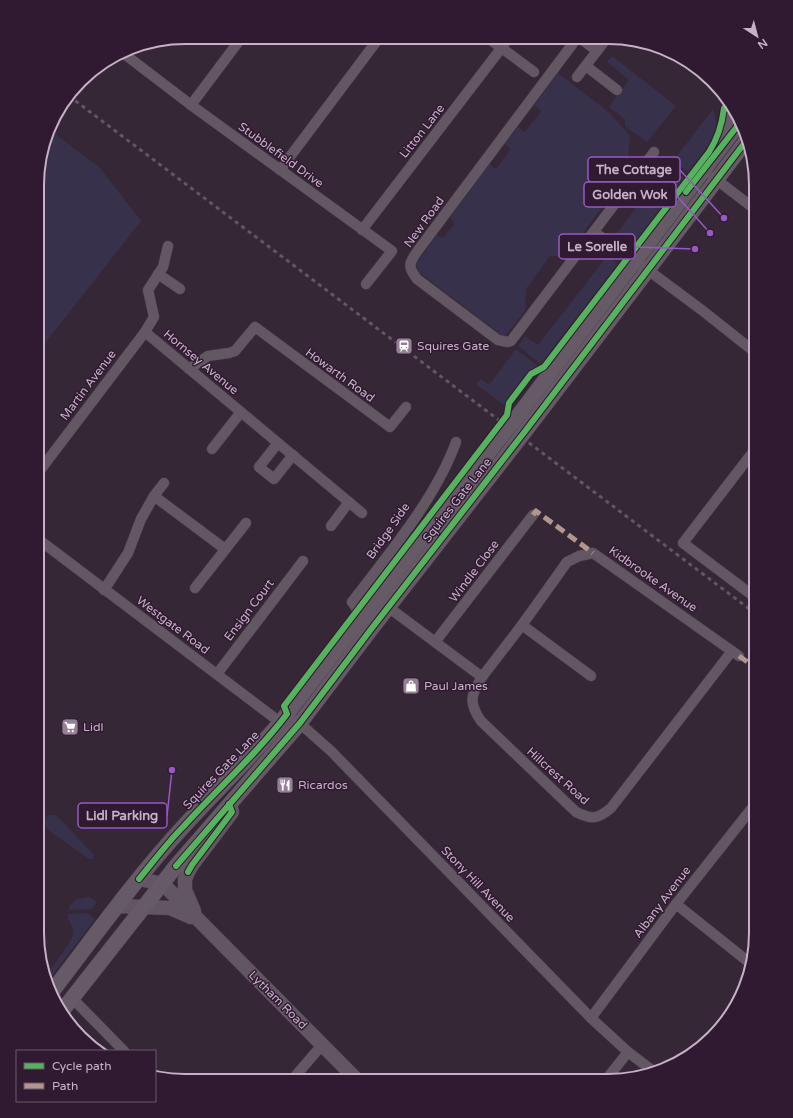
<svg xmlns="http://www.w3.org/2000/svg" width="793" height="1118" font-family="'Varela Round',sans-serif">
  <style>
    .green { fill: #38314b }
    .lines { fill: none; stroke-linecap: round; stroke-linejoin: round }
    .street-casing { stroke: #4c424e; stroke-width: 11 }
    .secondary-casing { stroke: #4f4250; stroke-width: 15 }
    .primary-casing { stroke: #4f4250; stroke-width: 16 }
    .street { stroke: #635764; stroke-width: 10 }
    .secondary { stroke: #625662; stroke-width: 14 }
    .primary { stroke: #655a66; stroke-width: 15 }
    .rail { stroke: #615662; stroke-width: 3; stroke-dasharray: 4 4; stroke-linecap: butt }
    .primary-bridge-casing { stroke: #4f4250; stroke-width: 16; stroke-linecap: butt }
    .primary-bridge { stroke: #655a66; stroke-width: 15 }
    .quiet { stroke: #b2968c; stroke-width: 5; stroke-dasharray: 10 5; stroke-linecap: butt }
    .cycleway-casing { stroke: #301a31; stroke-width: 8 }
    .cycleway { stroke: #56b35d; stroke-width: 6 }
    .labels { text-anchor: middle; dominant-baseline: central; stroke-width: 3; stroke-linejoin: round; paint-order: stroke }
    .street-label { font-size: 12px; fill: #c7b0c8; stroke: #301a31 }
    .poi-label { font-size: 12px; fill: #c7b0c8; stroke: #301a31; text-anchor: start }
    .rim { fill: none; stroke: #c7b0c8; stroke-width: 2 }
    .leader { fill: none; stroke: #965ac2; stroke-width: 1.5 }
    .callout-dot { fill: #965ac2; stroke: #301a31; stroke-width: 1.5 }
    .callout { fill: #301a31; stroke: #965ac2; stroke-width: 1.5 }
    .callout-label { font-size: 13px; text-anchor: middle; font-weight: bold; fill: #c7b0c8 }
  </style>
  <rect width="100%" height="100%" fill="#352736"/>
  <g class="green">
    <polygon points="612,56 676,106 647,142 625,126 625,119 609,107 629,80 607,62"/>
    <polygon points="558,73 611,114 630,136 628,161 605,189 609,198 566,256 550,256 526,289 525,311 504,337 419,272 416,264 437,235 443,238 455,223 450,218 489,164 496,169 511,149 505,144 518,127 525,132 541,111 534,105"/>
    <path d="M713,109C715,114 717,121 716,127C714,142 697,161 688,172L673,161Z"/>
    <polygon points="50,130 100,168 141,221 38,352 38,165"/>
    <polygon points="668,166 684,178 633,245 624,244 614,237"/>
    <polygon points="608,255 614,260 617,265 541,364 518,346 525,336 538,345"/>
    <polygon points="516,349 539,367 529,371 504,405 476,384 481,379 489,385"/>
    <polygon points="48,815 54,815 59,818 94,855 93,859 89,859 47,829 44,825 44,820"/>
    <polygon points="89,897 97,902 92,909 69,910 70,906 76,899"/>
    <path d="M87,913L95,919L48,981L47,974C52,967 74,940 73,932C73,925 67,921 68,914Z"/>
  </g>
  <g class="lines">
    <g class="street-casing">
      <g id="street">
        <polyline points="488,38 534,72"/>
        <path d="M577,38L419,249C410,262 406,265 417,279L498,340L508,342L511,341L654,152"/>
        <polyline points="580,38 597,51"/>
        <polyline points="123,53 191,105 392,251 366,284"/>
        <polyline points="586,66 617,90"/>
        <polyline points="577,77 607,38"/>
        <polyline points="191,105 242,37"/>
        <polyline points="280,170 379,38"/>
        <polyline points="713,177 756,210"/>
        <polyline points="362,230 509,38"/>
        <polyline points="594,232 648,270 703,311 756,353"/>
        <polyline points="158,274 180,289"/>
        <polyline points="145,332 362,513"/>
        <polyline points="189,369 208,356 229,353 235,351 255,327 390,427 406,407"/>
        <polyline points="278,443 259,467 274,479 293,455"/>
        <polyline points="212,449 241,412"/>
        <polyline points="38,473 145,332 154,317 148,290 163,267 168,246"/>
        <polyline points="154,496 225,549"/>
        <polyline points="331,526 349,502"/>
        <polyline points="38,539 293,732"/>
        <polyline points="195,588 246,523"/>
        <polyline points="104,590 128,553 141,519 154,496 164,483"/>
        <polyline points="756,598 683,543 756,448"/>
        <path d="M384,604L482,677C471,695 468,702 481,721L576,812C592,820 598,819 611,808L732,651"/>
        <path d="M365,621L352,602C388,555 436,498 456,442"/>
        <polyline points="522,625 591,676"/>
        <polyline points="435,642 533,515"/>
        <polyline points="217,674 303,561"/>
        <polyline points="482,677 522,625 567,562 579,556 593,553 739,656"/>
        <polyline points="296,720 331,751 591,1018 628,1052 653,1071"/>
        <polyline points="676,904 751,964"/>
        <polyline points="72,998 124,1051"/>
        <polyline points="591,1018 676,904 756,803"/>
        <polyline points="292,1080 322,1045"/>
        <polyline points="605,1081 628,1052"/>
      </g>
    </g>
    <g class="secondary-casing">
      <g id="secondary">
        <polyline points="139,879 163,884 357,1080"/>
        <polyline points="117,906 170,908 191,917"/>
        <polyline points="194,911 185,890 185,879 188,872 192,865 232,812 230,805"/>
      </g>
    </g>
    <g class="primary-casing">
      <g id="primary">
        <polyline points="726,137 730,119 731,108"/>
        <polyline points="514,421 741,121"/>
        <polyline points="526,430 746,141"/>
        <path d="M51,993C94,937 135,879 183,827C215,792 249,759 280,723L500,438"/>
        <polyline points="62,1011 176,866 300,723 372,628 512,448"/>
      </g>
    </g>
    <use href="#street" class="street"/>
    <use href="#secondary" class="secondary"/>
    <use href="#primary" class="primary"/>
    <polyline class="rail" points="69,96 756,614"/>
    <g class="primary-bridge-casing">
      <g id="primary-bridge">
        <polyline points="500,438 514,421"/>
        <polyline points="512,448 526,430"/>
      </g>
    </g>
    <use href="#primary-bridge" class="primary-bridge"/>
    <g class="quiet">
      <polyline points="533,515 536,511 593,553"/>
      <polyline points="739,656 756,668"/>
    </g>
    <g class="cycleway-casing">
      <g id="cycleway">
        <polyline points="686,192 739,124"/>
        <polyline points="176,866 300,723 372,628 526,430 746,141"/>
        <polyline points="188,872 192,865 232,812 229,804"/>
        <path d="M139,879C154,861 167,843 183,827C217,789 256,755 287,714L284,706L507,415L509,403L531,374L544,367L709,152C718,138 722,125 724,108L732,109"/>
      </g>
    </g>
    <use href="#cycleway" class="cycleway"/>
  </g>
  <defs>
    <g id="station-square" transform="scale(0.9)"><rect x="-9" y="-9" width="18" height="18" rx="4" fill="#948095" stroke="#301a31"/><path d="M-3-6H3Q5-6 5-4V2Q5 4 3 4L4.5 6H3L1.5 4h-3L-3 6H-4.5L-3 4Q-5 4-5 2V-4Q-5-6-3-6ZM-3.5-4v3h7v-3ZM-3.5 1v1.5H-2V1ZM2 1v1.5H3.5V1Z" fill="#fff"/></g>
    <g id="shop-square" transform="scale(0.9)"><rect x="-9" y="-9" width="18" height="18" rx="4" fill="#948095" stroke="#301a31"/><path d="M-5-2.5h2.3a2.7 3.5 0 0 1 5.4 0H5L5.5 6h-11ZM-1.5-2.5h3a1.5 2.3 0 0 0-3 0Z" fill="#fff"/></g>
    <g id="supermarket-square" transform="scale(0.9)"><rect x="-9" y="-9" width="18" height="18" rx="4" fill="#948095" stroke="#301a31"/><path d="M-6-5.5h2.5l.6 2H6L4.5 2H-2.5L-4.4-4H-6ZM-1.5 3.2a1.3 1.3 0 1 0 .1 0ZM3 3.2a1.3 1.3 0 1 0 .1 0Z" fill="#fff"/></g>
    <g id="restaurant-square" transform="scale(0.9)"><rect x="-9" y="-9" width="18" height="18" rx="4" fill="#948095" stroke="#301a31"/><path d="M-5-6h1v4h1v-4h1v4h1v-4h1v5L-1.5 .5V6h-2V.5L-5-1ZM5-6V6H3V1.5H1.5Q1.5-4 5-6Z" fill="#fff"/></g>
  </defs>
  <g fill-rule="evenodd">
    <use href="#station-square" x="404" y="346"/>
    <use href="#shop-square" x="411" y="686"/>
    <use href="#supermarket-square" x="70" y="727"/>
    <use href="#restaurant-square" x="285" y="785"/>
  </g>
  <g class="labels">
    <g class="street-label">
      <text transform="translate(422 131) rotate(-52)">Litton Lane</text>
      <text transform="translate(281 155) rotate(36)">Stubblefield Drive</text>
      <text transform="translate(424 222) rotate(-54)">New Road</text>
      <text transform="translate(201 362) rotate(40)">Hornsey Avenue</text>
      <text transform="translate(340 375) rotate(36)">Howarth Road</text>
      <text transform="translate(88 385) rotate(-53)">Martin Avenue</text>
      <text transform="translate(457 500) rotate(-52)">Squires Gate Lane</text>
      <text transform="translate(388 531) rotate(-55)">Bridge Side</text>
      <text transform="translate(474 571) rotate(-53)">Windle Close</text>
      <text transform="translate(653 579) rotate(35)">Kidbrooke Avenue</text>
      <text transform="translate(249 610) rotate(-53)">Ensign Court</text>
      <text transform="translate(173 625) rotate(37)">Westgate Road</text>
      <text transform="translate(221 770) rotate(-46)">Squires Gate Lane</text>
      <text transform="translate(558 776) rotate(42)">Hillcrest Road</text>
      <text transform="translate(478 884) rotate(46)">Stony Hill Avenue</text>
      <text transform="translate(662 902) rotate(-53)">Albany Avenue</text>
      <text transform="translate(278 1000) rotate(45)">Lytham Road</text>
    </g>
    <g class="poi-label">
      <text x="417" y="346">Squires Gate</text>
      <text x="424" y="686">Paul James</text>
      <text x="83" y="727">Lidl</text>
      <text x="298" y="785">Ricardos</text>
    </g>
  </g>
  <path d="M0 0H793V1118H0ZM185 44H608A141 141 0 0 1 749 185V933A141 141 0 0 1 608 1074H185A141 141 0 0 1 44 933V185A141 141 0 0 1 185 44Z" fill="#301a31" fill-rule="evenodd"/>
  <path class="rim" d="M185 44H608A141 141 0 0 1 749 185V933A141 141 0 0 1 608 1074H185A141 141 0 0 1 44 933V185A141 141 0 0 1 185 44Z"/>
  <path class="leader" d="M724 218L680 170M710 233L676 195M695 249L635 247M172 770L167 816"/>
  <g class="callout-dot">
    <circle cx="724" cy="218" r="4"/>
    <circle cx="710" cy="233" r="4"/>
    <circle cx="695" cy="249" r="4"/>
    <circle cx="172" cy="770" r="4"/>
  </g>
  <g class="callout">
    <rect x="588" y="157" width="92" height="25" rx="4"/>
    <rect x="584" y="182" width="92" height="25" rx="4"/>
    <rect x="559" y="234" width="76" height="25" rx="4"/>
    <rect x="78" y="803" width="89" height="25" rx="4"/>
  </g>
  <g class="callout-label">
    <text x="634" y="174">The Cottage</text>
    <text x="630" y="199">Golden Wok</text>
    <text x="597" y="251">Le Sorelle</text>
    <text x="122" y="820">Lidl Parking</text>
  </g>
  <rect x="16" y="1050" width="140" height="52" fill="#301a31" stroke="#6c566d"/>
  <rect x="24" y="1063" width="20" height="6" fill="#56b35d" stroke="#6c566d"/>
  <text x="52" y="1070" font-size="12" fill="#c7b0c8">Cycle path</text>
  <rect x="24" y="1083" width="20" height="6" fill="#b2968c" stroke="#6c566d"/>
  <text x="52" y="1090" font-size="12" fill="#c7b0c8">Path</text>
  <g transform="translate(757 36) rotate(144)" stroke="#301a31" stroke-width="3" paint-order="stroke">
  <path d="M0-3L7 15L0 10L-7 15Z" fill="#c7b0c8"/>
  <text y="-6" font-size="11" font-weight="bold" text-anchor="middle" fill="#c7b0c8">N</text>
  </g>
</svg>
